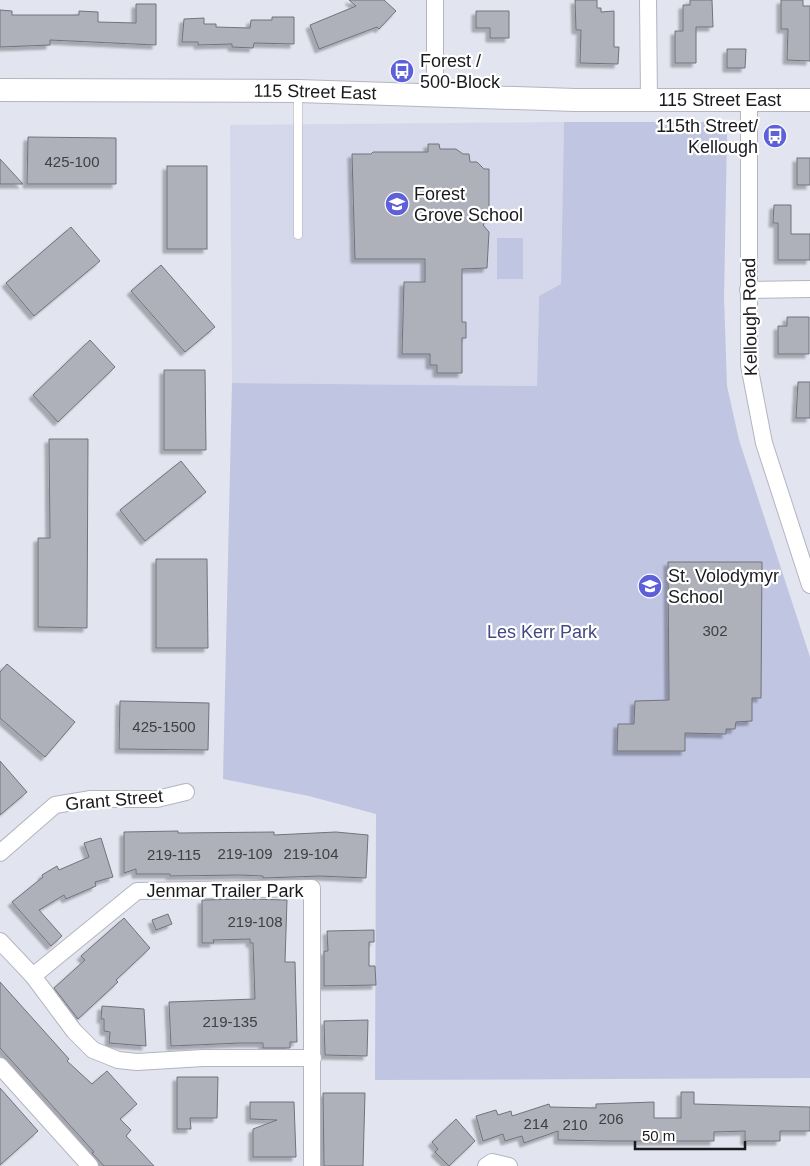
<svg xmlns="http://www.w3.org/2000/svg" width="810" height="1166" font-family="Arial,sans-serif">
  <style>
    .built { fill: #d4d8ea }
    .green { fill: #c0c5e2 }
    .building { fill: #aeb0ba; stroke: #71737c; filter: url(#shadow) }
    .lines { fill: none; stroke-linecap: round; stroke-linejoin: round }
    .lane-casing { stroke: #b3b5bf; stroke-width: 9 }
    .street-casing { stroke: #b3b5bf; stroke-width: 18 }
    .secondary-casing { stroke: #b3b5bf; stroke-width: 24 }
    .lane { stroke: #fff; stroke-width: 8 }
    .street { stroke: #fff; stroke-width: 16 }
    .secondary { stroke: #fff; stroke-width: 22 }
    .labels { text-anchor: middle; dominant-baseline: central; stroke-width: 4.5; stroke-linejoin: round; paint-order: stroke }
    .number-label { font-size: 15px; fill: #3e4044 }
    .poi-label { font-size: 18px; fill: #191a1d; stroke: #fff; text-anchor: start }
    .street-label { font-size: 18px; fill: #191a1d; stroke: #fff }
    .park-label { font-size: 18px; fill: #434882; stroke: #fff }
  </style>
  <defs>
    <filter id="shadow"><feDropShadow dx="-4" dy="4" stdDeviation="1" flood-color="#0004"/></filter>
  </defs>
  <rect width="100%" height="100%" fill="#e2e4ef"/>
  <polygon class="built" points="564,122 561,284 539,296 537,386 232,383 230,125"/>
  <g class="green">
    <polygon points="564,122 718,122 727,134 724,298 727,386 739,440 810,657 810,1078 375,1080 376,814 309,796 223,779 232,383 537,386 539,296 561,284"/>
    <rect x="497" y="238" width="26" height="41"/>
  </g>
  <g class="building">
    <polygon points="349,0 384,0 396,11 379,29 377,27 319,49 310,25 356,6"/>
    <polygon points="575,0 597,0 597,8 601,8 601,12 614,11 614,47 619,47 618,64 580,63 581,30 576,30"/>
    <polygon points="690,0 712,0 713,27 696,27 696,63 675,63 675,31 683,31 683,5 690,5"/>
    <polygon points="781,0 803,0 803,6 810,6 810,61 787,60 788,29 781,29"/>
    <polygon points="136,4 156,4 156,45 50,40 50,45 0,47 0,10 12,11 12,15 79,15 79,11 98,12 98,22 136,23"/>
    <polygon points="476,11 509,11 509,38 490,38 490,28 476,28"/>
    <polygon points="272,17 294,17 294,44 254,43 253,48 232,47 232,44 198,45 198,42 182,42 184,19 204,18 204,24 216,24 216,27 250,28 251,20 272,20"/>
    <polygon points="727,49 746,49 745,68 727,68"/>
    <polygon points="28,137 116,138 116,184 27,184"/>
    <polygon points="428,144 439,144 440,149 456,149 463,154 469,154 470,162 477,162 484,169 489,169 489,218 483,225 489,232 487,268 462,269 462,322 466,322 466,338 462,338 462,373 437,373 437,365 430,365 430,354 402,354 404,282 425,282 425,259 355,259 352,154 371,154 373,152 428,152"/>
    <rect x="797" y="158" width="13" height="27"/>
    <polygon points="0,159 23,184 0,184"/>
    <rect x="167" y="166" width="40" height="83"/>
    <polygon points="774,205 791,205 791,234 810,234 810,260 778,260 778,223 773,223"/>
    <polygon points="71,227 100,261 34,316 6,283"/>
    <polygon points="161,265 215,327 185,352 131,291"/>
    <polygon points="787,317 809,317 809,354 778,354 778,326 787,326"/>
    <polygon points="90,340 115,367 58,422 33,395"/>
    <polygon points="164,370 205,370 206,450 164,450"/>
    <polygon points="798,382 810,382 810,418 796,418"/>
    <polygon points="49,439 88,439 87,628 38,627 38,538 50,538"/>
    <polygon points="181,461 206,492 145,541 120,510"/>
    <polygon points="156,559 207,559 208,648 156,648"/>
    <polygon points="668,562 762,562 761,698 752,698 752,721 736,722 735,729 726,729 726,734 685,733 685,751 617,751 618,724 634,724 635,701 669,700"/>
    <polygon points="7,664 75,722 45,757 0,718 0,672"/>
    <polygon points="120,701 209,703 208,750 119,749"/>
    <polygon points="0,761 27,792 0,815"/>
    <polygon points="178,831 178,833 274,832 274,835 336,832 368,835 366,878 320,876 263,878 263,876 240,875 170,876 170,874 136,874 136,869 124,873 124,832"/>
    <polygon points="101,838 113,877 95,882 96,886 66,899 64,895 39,910 62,936 51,946 12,902 43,877 42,875 57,866 59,870 89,857 84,843"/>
    <polygon points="248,899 287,900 285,962 295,962 297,1042 290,1042 290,1048 263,1048 263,1043 240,1043 171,1046 169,1002 255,999 253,943 250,943 250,939 213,940 214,943 202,943 202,900"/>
    <polygon points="168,914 172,924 156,930 152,920"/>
    <polygon points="124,918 150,948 116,980 118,982 78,1019 54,988 85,960 81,956"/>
    <polygon points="374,930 374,942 369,942 369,966 375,966 376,985 324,986 324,951 328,951 327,931"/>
    <polygon points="0,982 69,1059 67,1061 92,1084 107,1071 137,1104 120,1119 131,1130 126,1136 154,1166 104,1166 92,1153 94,1152 0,1048"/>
    <polygon points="102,1006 144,1009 146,1046 109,1043 110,1032 104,1031 104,1019 101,1019"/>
    <polygon points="368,1020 367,1056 325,1055 324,1021"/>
    <polygon points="177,1077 218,1077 217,1118 190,1118 191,1129 177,1129"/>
    <polygon points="0,1088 38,1131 0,1165"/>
    <polygon points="681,1092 694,1092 694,1104 810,1107 810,1131 780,1131 780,1141 745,1141 745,1131 714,1132 714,1141 607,1141 558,1140 558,1131 524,1143 522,1136 505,1141 503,1134 483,1141 476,1116 496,1110 498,1115 511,1111 512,1116 549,1104 550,1107 596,1108 596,1104 654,1102 654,1118 681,1118"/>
    <polygon points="323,1093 365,1093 363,1166 324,1166"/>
    <polygon points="250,1102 294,1102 296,1157 253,1157 253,1129 277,1120 250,1119"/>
    <polygon points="456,1119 475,1141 449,1166 435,1152 438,1149 432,1142"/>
  </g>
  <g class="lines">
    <g class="lane-casing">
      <polyline id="lane" points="298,235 298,93"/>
    </g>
    <g class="street-casing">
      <g id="street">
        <polyline points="648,0 649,99"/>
        <polyline points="435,94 435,0"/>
        <polyline points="749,100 749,365 764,443 810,585"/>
        <polyline points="748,290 810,289"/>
        <polyline points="0,853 55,805 91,799 157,799 186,792"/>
        <polyline points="0,941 33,976 74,1031 93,1050 118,1060 137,1062 203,1058 313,1058"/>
        <polyline points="33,976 137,891 312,888 312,1166"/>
        <polyline points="0,1066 90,1166"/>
        <polyline points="486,1166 492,1162 509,1166"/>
      </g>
    </g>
    <g class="secondary-casing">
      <g id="secondary">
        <path id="s1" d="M0,90L298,91L575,100H810"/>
      </g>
    </g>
    <use href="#lane" class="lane"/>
    <use href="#street" class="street"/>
    <use href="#secondary" class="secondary"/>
  </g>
  <defs>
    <g id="bus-disc" transform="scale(1.25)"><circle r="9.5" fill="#5d60d8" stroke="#fff"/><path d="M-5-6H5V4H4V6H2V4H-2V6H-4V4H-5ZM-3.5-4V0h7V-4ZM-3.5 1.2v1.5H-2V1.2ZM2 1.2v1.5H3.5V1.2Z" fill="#fff"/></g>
    <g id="school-disc" transform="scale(1.25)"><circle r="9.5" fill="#5d60d8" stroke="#fff"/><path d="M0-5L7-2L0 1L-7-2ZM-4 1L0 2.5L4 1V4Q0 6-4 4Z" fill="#fff"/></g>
  </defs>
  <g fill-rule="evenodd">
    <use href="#bus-disc" x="402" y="71"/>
    <use href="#bus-disc" x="775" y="136"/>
    <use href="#school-disc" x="397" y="204"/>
    <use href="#school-disc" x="650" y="586"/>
  </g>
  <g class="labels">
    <g class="number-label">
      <text x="72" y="161">425-100</text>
      <text x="715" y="630">302</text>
      <text x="164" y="726">425-1500</text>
      <text x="245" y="853">219-109</text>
      <text x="311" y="853">219-104</text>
      <text x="174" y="854">219-115</text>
      <text x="255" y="921">219-108</text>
      <text x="230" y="1021">219-135</text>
      <text x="611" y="1118">206</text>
      <text x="536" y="1123">214</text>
      <text x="575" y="1124">210</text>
    </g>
    <g class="poi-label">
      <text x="420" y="61">Forest /<tspan x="420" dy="21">500-Block</tspan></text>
      <text x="758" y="126" text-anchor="end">115th Street/<tspan x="758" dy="21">Kellough</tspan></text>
      <text x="414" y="194">Forest<tspan x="414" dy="21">Grove School</tspan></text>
      <text x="668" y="576">St. Volodymyr<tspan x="668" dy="21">School</tspan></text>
    </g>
    <g class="street-label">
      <text stroke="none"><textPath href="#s1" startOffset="315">115 Street East</textPath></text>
      <text stroke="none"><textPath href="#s1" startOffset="720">115 Street East</textPath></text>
      <text transform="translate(750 317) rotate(-91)">Kellough Road</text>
      <text transform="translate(114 800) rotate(-5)">Grant Street</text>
      <text x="225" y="891">Jenmar Trailer Park</text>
    </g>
    <g class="park-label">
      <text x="542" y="632">Les Kerr Park</text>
    </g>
  </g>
  <path d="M635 1141v8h110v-8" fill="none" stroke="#191a1d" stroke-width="2.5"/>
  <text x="642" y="1141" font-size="15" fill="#191a1d" stroke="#ffffff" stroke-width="4" paint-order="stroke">50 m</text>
</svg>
